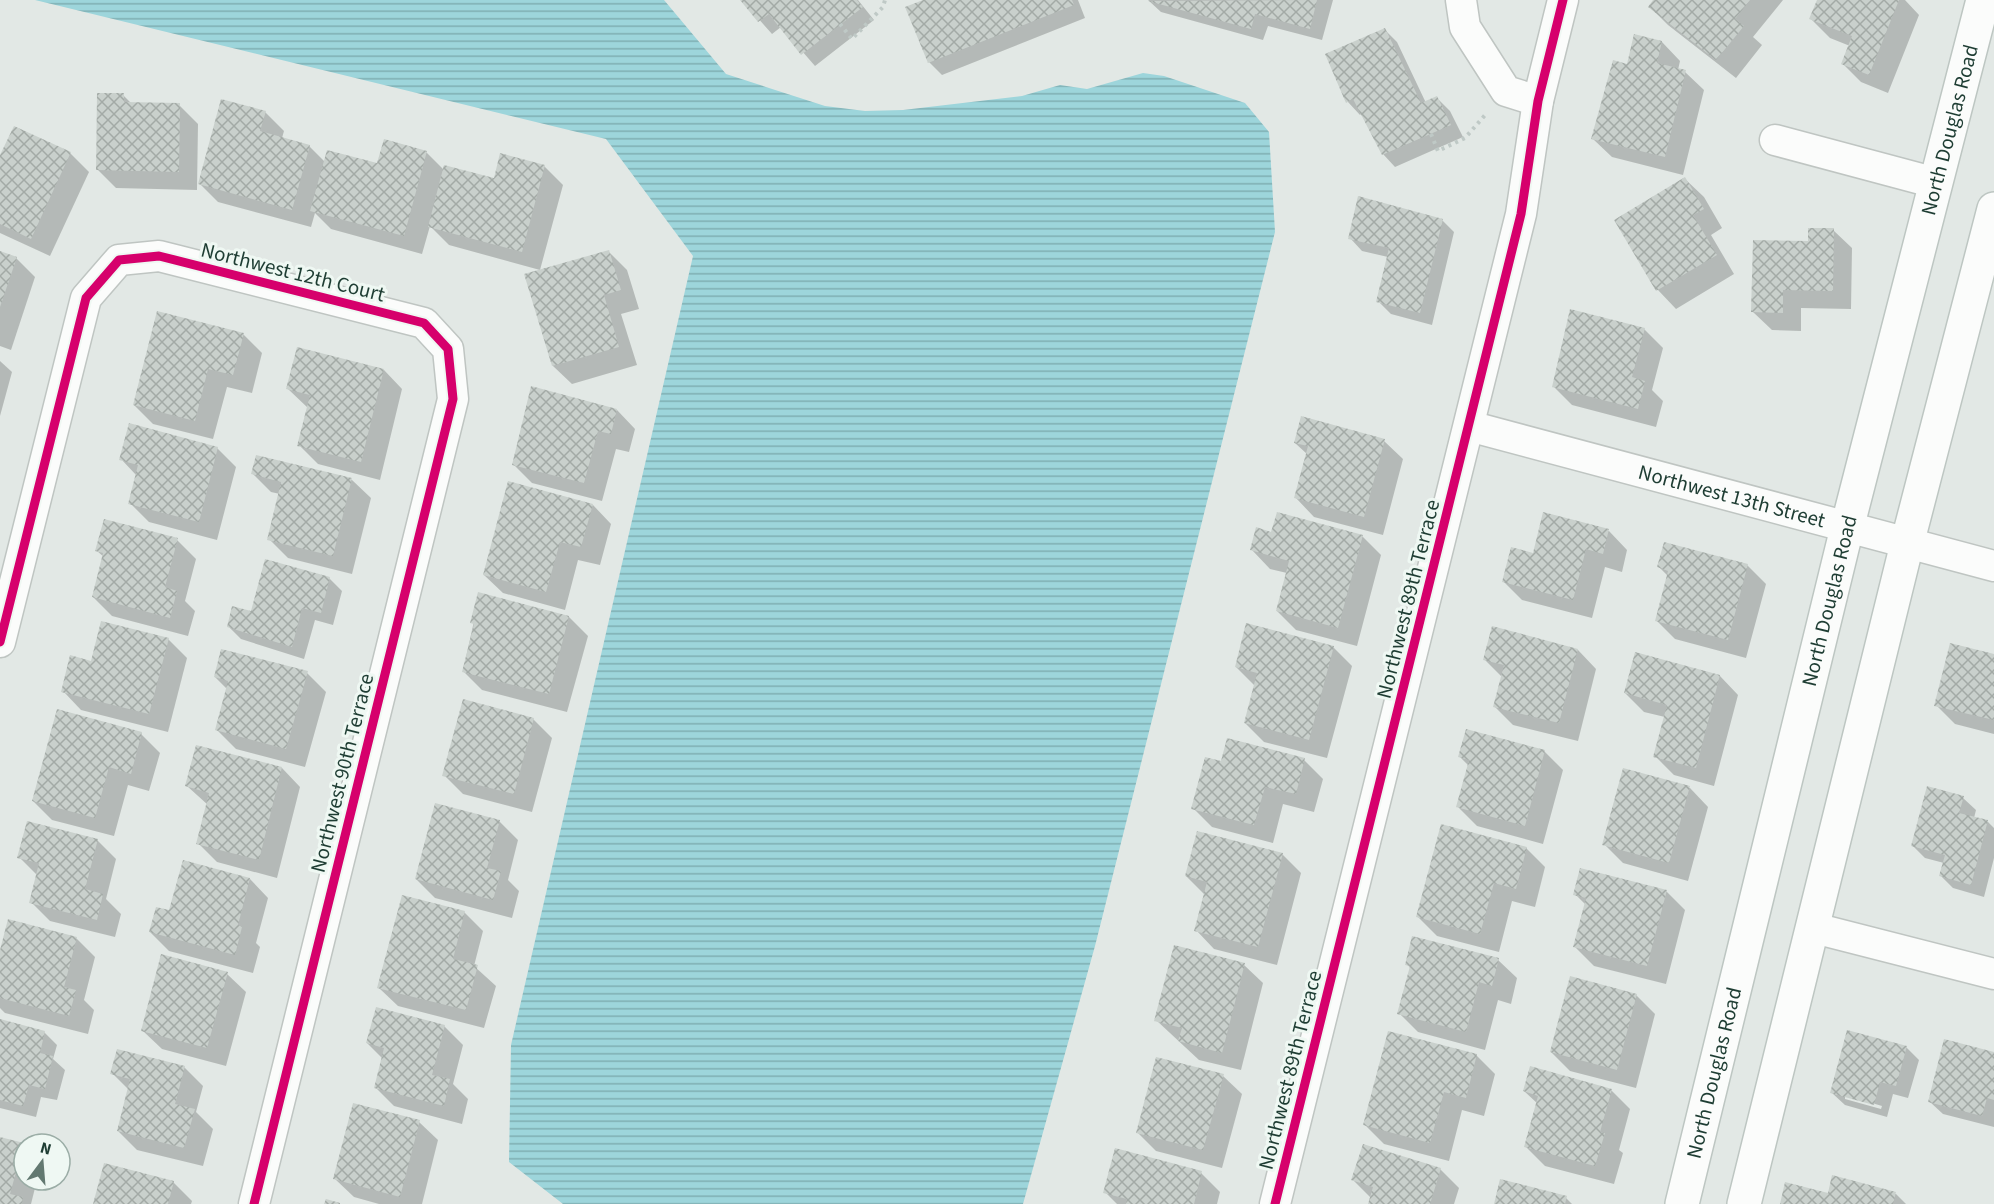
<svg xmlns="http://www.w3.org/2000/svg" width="1994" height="1204" font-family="'Source Sans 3',sans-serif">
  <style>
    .water { fill: url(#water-rules) }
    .shadow { fill: #0003; fill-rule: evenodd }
    .building { fill: url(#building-cross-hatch) }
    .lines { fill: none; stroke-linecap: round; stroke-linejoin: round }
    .minor-casing { stroke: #bfc5c2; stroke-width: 33 }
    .secondary-casing { stroke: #bdc6c2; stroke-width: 36 }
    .path { stroke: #bfc9c6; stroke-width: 4; stroke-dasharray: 3 4.5; stroke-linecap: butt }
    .minor { stroke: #fbfcfb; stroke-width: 30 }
    .secondary { stroke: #fbfcfb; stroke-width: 33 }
    .cycleway-casing { stroke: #eff8f3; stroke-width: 13 }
    .cycleway { stroke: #d6006c; stroke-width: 9 }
    .labels { text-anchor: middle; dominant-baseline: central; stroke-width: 6; stroke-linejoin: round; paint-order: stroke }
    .street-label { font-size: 21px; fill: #1e3d33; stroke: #eff8f3 }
  </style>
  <defs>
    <pattern id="water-rules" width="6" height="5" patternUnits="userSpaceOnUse" patternTransform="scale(1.5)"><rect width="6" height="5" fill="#9dd5db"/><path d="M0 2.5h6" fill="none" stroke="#7faeb2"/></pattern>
    <pattern id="building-cross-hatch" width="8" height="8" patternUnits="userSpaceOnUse" patternTransform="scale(1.5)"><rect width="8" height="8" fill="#c9d0cc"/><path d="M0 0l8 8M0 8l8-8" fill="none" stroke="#a3aaa6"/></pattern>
  </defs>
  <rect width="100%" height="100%" fill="#e2e8e5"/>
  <polygon class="water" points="35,0 664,0 726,74 825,106 865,111 903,110 1022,96 1060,85 1087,89 1143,73 1164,76 1245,103 1269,132 1275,232 1095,946 1023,1204 563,1204 509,1162 511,1045 693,256 606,139"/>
  <g class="shadow">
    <polygon points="742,0 858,0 874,20 815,66 781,27 772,34"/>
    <polygon points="927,0 1078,0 1085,18 942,75 929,62"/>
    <polygon points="1148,0 1333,0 1322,40 1268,26 1263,40 1161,12"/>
    <polygon points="1655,0 1783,0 1753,37 1762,45 1736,78 1668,25 1650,7"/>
    <polygon points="1819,0 1905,0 1919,15 1888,93 1861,82 1843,64 1850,46 1830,38 1811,19"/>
    <polygon points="1385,30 1397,42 1426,103 1437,98 1450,111 1463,137 1395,167 1383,154 1362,113 1360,115 1348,102 1326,55"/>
    <polygon points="1662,42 1680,61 1678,70 1685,72 1704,90 1683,175 1612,157 1593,139 1628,65"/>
    <polygon points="123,95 132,104 179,105 198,124 197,190 116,188 97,169"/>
    <polygon points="265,112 284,131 282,138 309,146 325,162 378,165 426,152 445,171 495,180 544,166 563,185 540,270 449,245 430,226 422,254 331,229 315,213 311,227 218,202 199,183"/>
    <polygon points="70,153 89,172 50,256 0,233 0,159"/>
    <polygon points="1685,179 1704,197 1722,228 1711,235 1734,274 1676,309 1658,290"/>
    <polygon points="1442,220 1454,232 1432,325 1391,314 1378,301 1388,257 1362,251 1350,238"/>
    <polygon points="1833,230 1852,248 1851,309 1801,308 1801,331 1772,330 1753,312 1810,242"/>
    <polygon points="608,251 627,270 639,309 621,314 637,365 572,384 553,366 526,275"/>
    <polygon points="0,253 16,258 35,277 11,350 0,346"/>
    <polygon points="1644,329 1663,348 1652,390 1663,401 1656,427 1572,405 1553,386"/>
    <polygon points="243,334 262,353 252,393 227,387 213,439 153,424 134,405"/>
    <polygon points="0,361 12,372 0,416"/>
    <polygon points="384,370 402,389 380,480 318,464 299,445 308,408 288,389"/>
    <polygon points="617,410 635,429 629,452 616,449 602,501 532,483 513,464"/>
    <polygon points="1384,441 1403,459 1383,535 1314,517 1296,498 1307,454 1295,443"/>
    <polygon points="217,448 236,467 217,540 149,522 130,503 137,476 121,459"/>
    <polygon points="257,457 352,480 371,498 352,574 288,558 269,539 280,494 271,492 253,474"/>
    <polygon points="593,505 611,524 600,565 578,560 565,610 503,593 484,575"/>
    <polygon points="1609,531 1627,550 1622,572 1605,567 1592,618 1522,600 1503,581 1534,554"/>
    <polygon points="1272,534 1362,536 1381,555 1357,646 1296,630 1277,611 1287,573 1270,569 1252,550"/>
    <polygon points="177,540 196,559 185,601 195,611 188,636 112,616 93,597 104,557 97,551"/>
    <polygon points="1747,565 1766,584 1746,658 1675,639 1656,620 1668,576 1659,567"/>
    <polygon points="329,578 342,591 333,625 315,620 304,659 241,639 228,626"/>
    <polygon points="480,594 569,617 588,636 567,712 482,690 463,671"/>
    <polygon points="168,639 187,658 168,732 81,710 63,691 92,662"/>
    <polygon points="1333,647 1352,666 1327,758 1264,742 1245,723 1255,686 1236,667"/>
    <polygon points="1578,650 1596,669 1578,741 1513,725 1494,706 1502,677 1485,660"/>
    <polygon points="1994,655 1994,734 1955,724 1936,705"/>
    <polygon points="307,673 326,692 305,767 236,749 217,730 227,689 215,677"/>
    <polygon points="1720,676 1738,695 1714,786 1674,775 1655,756 1665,717 1644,712 1625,693"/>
    <polygon points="533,719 552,738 532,812 463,794 444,775"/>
    <polygon points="141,734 160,753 149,791 128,785 114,836 52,820 33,801"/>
    <polygon points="1544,751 1563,770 1543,844 1477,826 1458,807 1469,766 1460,757"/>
    <polygon points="1304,760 1323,779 1314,812 1283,804 1273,843 1212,827 1193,808 1222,763"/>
    <polygon points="282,768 300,787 277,878 217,862 198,843 208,805 187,786"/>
    <polygon points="1624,770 1690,788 1708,807 1688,881 1623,863 1604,844"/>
    <polygon points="1963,798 1976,810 1974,818 1988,822 1994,828 1994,858 1984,897 1953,888 1941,876 1944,863 1925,858 1912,845"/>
    <polygon points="499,821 518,840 508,880 519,891 512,918 435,898 416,879"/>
    <polygon points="97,840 116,859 106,899 121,914 115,937 50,921 31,902 37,875 19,857"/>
    <polygon points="1526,848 1545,867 1535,907 1512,901 1499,952 1437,936 1418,917"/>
    <polygon points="1282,854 1301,873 1277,965 1214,949 1196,930 1205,895 1186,876"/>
    <polygon points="250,879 268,898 256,943 260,947 253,973 169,951 150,932 170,912"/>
    <polygon points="1666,891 1685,910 1666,984 1594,966 1575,947 1586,905 1575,894"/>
    <polygon points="464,912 483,931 474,966 496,986 484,1028 398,1006 379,988"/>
    <polygon points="76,938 95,957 84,1000 94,1010 88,1034 5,1013 0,1008 0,956"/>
    <polygon points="1498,960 1517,978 1511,1004 1498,1000 1485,1050 1418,1032 1399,1013 1411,968 1406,964"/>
    <polygon points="1244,965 1263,983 1241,1070 1199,1060 1156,1020"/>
    <polygon points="227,974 246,992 226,1066 162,1049 143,1031"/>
    <polygon points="1636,995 1655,1014 1636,1088 1570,1071 1551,1052"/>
    <polygon points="0,1020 44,1032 57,1045 53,1059 65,1070 57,1100 41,1097 36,1117 0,1108"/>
    <polygon points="444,1026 463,1045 453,1084 468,1099 462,1124 394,1106 375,1087 383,1059 367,1043"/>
    <path d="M1906,1047L1919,1060L1908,1098L1893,1094L1887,1117L1845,1105L1832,1093ZM1845,1095L1882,1106L1881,1109L1845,1099Z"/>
    <polygon points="1994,1054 1994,1127 1943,1114 1930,1102"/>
    <polygon points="1476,1055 1495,1074 1484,1116 1462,1110 1449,1161 1384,1144 1365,1125"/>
    <polygon points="184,1067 203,1086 196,1112 213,1129 203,1166 137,1150 118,1131 129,1090 112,1073"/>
    <polygon points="1223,1076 1242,1094 1222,1168 1156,1151 1137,1132"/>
    <polygon points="1611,1090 1630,1109 1619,1150 1623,1153 1614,1184 1545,1166 1526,1147 1538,1104 1524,1091"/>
    <polygon points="419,1122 438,1140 422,1204 379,1204 354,1197 335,1179"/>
    <polygon points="0,1139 24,1146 24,1180 37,1180 31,1204 0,1204"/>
    <polygon points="1440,1169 1459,1188 1454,1204 1370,1204 1371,1198 1353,1180"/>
    <polygon points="1201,1173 1220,1192 1217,1204 1117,1204 1105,1192"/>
    <polygon points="173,1182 192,1201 191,1204 95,1204"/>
    <polygon points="1896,1194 1906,1204 1781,1204 1829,1195"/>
    <polygon points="1566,1198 1572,1204 1495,1204"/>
  </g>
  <g class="building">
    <polygon points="740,0 857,0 863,7 801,55 769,14 758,22"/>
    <polygon points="923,0 1072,0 1074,5 928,63 905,7"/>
    <polygon points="1317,0 1310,29 1255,14 1251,29 1148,1"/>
    <polygon points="1653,0 1750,0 1735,19 1744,26 1716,60 1648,7"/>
    <polygon points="1817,0 1899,0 1869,75 1841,64 1852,36 1809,19"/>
    <polygon points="1385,28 1421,103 1437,96 1451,125 1382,155 1353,99 1346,103 1325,54"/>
    <polygon points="1634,34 1662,41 1657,63 1686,70 1665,157 1591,139 1613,60 1627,64"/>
    <polygon points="97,93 124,93 124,102 180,103 179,172 96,170"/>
    <polygon points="221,99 266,111 260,131 310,145 292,210 198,184"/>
    <polygon points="14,126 71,152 31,239 0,224 0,155"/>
    <polygon points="384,139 427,151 404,236 310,211 327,150 377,163"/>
    <polygon points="500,153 545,165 522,252 428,227 444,165 494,178"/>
    <polygon points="1685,177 1704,209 1693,215 1717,255 1656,291 1614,220"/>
    <polygon points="1358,196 1443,219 1420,313 1376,302 1389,248 1348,239"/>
    <polygon points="1808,228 1834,228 1833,291 1783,290 1783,313 1751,312 1753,240 1808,241"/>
    <polygon points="609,250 621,290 604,295 619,347 552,366 524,274"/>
    <polygon points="0,251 17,257 0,307"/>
    <polygon points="1570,309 1645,328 1632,377 1645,381 1638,409 1552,387"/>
    <polygon points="157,311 244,333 233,375 208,369 195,421 133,405"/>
    <polygon points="297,347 384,369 361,462 297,446 310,395 286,389"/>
    <polygon points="531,386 617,409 611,434 598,431 584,483 512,465"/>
    <polygon points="1301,416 1385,439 1364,517 1294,498 1308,446 1294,443"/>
    <polygon points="129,423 218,447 199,522 128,504 138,465 119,460"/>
    <polygon points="256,455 352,478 333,556 267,540 281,482 251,474"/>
    <polygon points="508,481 593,504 581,547 560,542 546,592 483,575"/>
    <polygon points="1277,512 1363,535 1338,628 1276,611 1289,561 1250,550 1256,527 1271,532"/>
    <polygon points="1543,512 1609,529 1603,554 1586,549 1573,600 1502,582 1511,547 1533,553"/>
    <polygon points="104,519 178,538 165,587 177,591 170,618 92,597 103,553 95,551"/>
    <polygon points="1664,542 1748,564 1728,640 1655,621 1668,571 1657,567"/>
    <polygon points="265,559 330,577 321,613 302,608 292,647 227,627 232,606 251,611"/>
    <polygon points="478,592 569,616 549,694 462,672 474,624 470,623"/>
    <polygon points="101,621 169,638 149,714 61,692 70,655 91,661"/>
    <polygon points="1246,623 1334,646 1309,740 1244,723 1257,673 1235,667"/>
    <polygon points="1492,626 1578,649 1559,723 1493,707 1504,665 1483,660"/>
    <polygon points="1950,643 1994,654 1994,720 1934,706"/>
    <polygon points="221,649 308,671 286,749 215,730 228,681 214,677"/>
    <polygon points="1635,652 1720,675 1696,768 1653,757 1667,705 1624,693"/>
    <polygon points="463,699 534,718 514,794 442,776"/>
    <polygon points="57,709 142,732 131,774 109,767 95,818 32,801"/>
    <polygon points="1466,729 1545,750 1525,826 1456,807 1469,760 1458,757"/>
    <polygon points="1227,738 1305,758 1296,794 1265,787 1254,825 1191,809 1205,757 1221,761"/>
    <polygon points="196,745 282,767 259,860 196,844 209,793 185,786"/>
    <polygon points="1623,768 1690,786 1669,863 1602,845"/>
    <polygon points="1927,786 1964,796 1959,813 1988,820 1971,885 1939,876 1945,855 1911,846"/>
    <polygon points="435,803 500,820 487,868 501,871 493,900 415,879"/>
    <polygon points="27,821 98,839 85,889 103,894 97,920 29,903 39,863 17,858"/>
    <polygon points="1441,824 1527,847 1516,889 1494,883 1480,934 1416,917"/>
    <polygon points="1197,831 1283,853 1258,947 1194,931 1207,882 1185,876"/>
    <polygon points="183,860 250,878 238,925 242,927 235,955 149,932 156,907 169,910"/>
    <polygon points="1580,868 1667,890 1647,966 1573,947 1586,898 1573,895"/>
    <polygon points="402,895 465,911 453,959 478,965 466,1010 377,988"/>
    <polygon points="8,919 77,937 64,987 76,990 69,1016 0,998 0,950"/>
    <polygon points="1412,936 1499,958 1492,986 1479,982 1466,1032 1397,1014 1410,966 1405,965"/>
    <polygon points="1174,945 1245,963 1222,1053 1178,1041 1182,1028 1154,1021"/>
    <polygon points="161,954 228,972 207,1048 141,1031"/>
    <polygon points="1570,976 1637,994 1617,1070 1550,1052"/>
    <polygon points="376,1007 445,1025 432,1075 450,1079 444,1106 374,1088 384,1048 366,1043"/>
    <polygon points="0,1019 45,1031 40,1053 53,1056 45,1089 29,1085 23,1106 0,1100"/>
    <polygon points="1847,1030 1907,1046 1896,1086 1880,1082 1874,1105 1830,1093"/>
    <polygon points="1388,1031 1477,1054 1466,1098 1444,1092 1430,1143 1363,1125"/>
    <polygon points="1944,1039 1994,1052 1994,1100 1987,1098 1982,1116 1928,1102"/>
    <polygon points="117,1049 185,1066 175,1104 195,1109 184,1148 117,1131 130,1079 110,1074"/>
    <polygon points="1156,1057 1224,1074 1203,1150 1136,1133"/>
    <polygon points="1530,1066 1612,1089 1600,1132 1605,1133 1595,1166 1524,1147 1538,1096 1523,1091"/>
    <polygon points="353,1103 420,1120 400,1197 333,1179"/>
    <polygon points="0,1137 24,1143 10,1194 23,1197 22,1204 0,1204"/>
    <polygon points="1363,1144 1441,1168 1430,1204 1368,1204 1373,1187 1351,1180"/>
    <polygon points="1115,1148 1202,1171 1194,1204 1126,1204 1127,1199 1103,1193"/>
    <polygon points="104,1163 174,1181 168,1204 93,1204"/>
    <polygon points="1832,1175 1896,1192 1893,1204 1780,1204 1785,1182 1828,1193"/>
    <polygon points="1500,1179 1567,1196 1565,1204 1494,1204"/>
    <polygon points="326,1199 340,1203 340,1204 324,1204"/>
  </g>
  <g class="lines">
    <g class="minor-casing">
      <g id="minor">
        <polyline points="1461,0 1465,27 1506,91 1538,101"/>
        <polyline points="1775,140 1936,183"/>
        <path id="s1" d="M1469,426L1994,566"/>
        <polyline points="0,642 86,298 119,260 159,256 424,323 448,349 453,399 254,1204"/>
        <polyline points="1814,928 1994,974"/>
        <polyline points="1275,1204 1521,214 1538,101 1563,0"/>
      </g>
    </g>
    <g class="secondary-casing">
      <g id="secondary">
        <path id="s2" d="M1682,1204L1847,528L1983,0"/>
        <polyline points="1744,1204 1907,544 1994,209"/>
      </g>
    </g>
    <g class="path">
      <polyline points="840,24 852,39 883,7 885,0"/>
      <polyline points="1431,134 1438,151 1465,138 1486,114"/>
    </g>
    <use href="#minor" class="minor"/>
    <use href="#secondary" class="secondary"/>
    <g class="cycleway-casing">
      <g id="cycleway">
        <polyline points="0,642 86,298 119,260 159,256 424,323 448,349 453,399 254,1204"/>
        <polyline points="1275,1204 1521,214 1538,101 1563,0"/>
      </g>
    </g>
    <use href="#cycleway" class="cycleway"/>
  </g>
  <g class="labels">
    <g class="street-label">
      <text stroke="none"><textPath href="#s2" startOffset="1107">North Douglas Road</textPath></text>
      <text transform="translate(293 272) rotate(14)">Northwest 12th Court</text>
      <text stroke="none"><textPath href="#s1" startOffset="272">Northwest 13th Street</textPath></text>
      <text transform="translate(1408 599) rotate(-76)">Northwest 89th Terrace</text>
      <text stroke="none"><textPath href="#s2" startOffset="621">North Douglas Road</textPath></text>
      <text transform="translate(342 773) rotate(-76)">Northwest 90th Terrace</text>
      <text transform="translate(1290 1070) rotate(-76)">Northwest 89th Terrace</text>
      <text stroke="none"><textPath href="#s2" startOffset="135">North Douglas Road</textPath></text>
    </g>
  </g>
  <g transform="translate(42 1162) rotate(16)"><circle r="28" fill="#eff8f3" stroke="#9bada6" stroke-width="1.5"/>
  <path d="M0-4.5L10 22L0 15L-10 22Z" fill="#637971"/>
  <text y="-9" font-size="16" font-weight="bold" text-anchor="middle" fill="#1e3d33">N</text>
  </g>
</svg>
